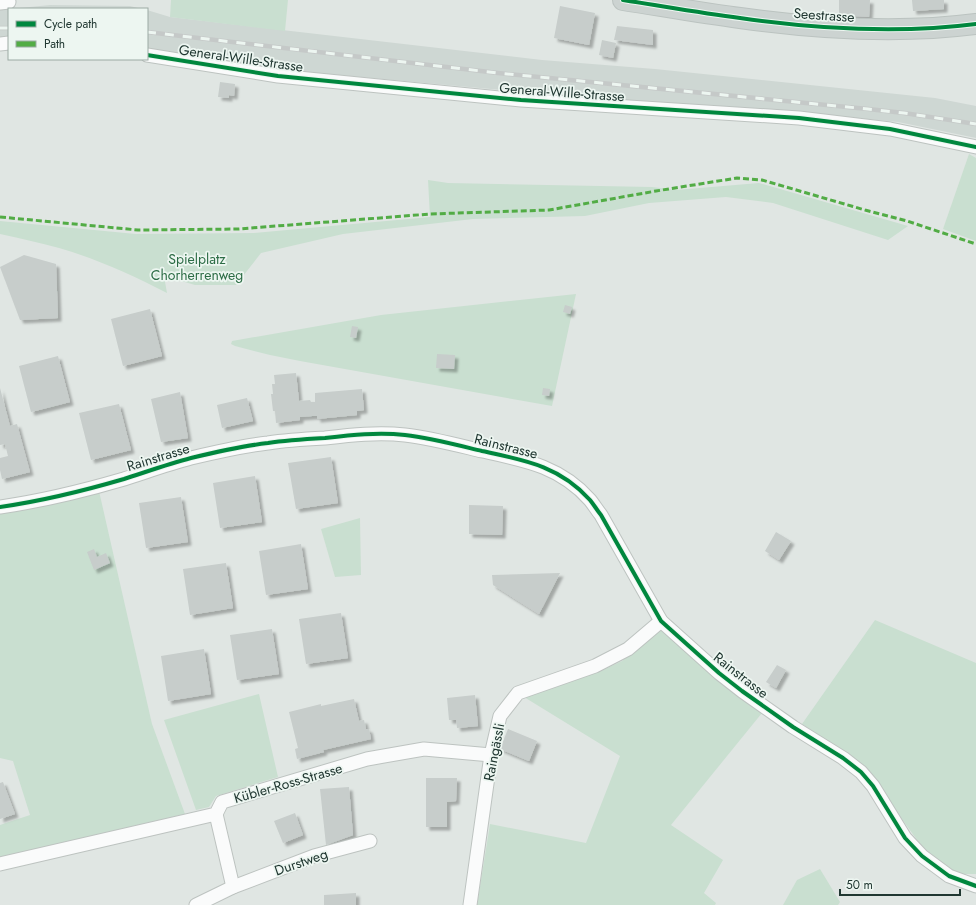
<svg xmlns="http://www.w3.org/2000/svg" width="976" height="905" font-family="Jost,sans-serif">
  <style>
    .built { fill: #ced7d3 }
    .green { fill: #c9dfd0 }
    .building { fill: #c7cdcb; filter: url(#shadow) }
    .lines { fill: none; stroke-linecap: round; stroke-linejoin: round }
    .minor-casing { stroke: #bdc3c0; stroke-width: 15 }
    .primary-casing { stroke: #bbc3c0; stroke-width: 22 }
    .minor { stroke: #fafbfb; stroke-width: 13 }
    .primary { stroke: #ccd3d1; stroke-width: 20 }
    .rail-casing { stroke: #c5c9c8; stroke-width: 4.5 }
    .rail { stroke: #edf6f1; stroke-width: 3; stroke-dasharray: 9; stroke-linecap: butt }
    .quiet { stroke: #52ac45; stroke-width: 3; stroke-dasharray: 6 3; stroke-linecap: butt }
    .cycleway-casing { stroke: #edf6f1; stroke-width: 6 }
    .cycleway { stroke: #00873e; stroke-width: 4 }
    .labels { text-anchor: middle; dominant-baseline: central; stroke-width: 3.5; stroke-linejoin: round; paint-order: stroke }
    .street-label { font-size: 14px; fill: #203731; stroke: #edf6f1 }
    .park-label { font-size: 14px; fill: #2c6c45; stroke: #edf6f1 }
  </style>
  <defs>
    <filter id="shadow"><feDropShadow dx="3.5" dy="3.5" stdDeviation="1" flood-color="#0004"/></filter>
  </defs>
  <rect width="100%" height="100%" fill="#e0e6e3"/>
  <g class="built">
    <polygon points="50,5 130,6 142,9 10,9"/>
    <polygon points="9,9 9,37 0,37 0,10"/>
    <polygon points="147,10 170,17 542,60 655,69 935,98 976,106 976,138 898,122 752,108 579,97 263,68 147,49"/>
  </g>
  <g class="green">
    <polygon points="171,0 288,0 285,31 170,17"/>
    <polygon points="969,154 976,158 976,241 943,229"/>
    <path d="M428,180L448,183L652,187L676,190L759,183L908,226L888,240L773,203L726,197L649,203L585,216L473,219L343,234L261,253L236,285H195L164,276L167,293C132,275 97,259 59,248C40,243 20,238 0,234V221L136,234L254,233L430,217Z"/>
    <polygon points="576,294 552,406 300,361 270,355 235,346 231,344 232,341 381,315"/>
    <polygon points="99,491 152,724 185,814 0,857 0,825 30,815 13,761 0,758 0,512"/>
    <polygon points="360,518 361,575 335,577 321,529"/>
    <polygon points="875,620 976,663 976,874 958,874 925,851 863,765 802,724"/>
    <polygon points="660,629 762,713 671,825 723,860 704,893 716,903 715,905 477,905 490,824 586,843 620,756 524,697 605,669 622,661"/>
    <polygon points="259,694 278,777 216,796 209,807 196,810 164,720"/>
    <polygon points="820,869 840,902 838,905 783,905 797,880"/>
  </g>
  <g class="building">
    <polygon points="839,0 870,0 869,17 839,15"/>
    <polygon points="912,0 944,0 944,9 913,11"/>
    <polygon points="560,6 595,13 589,45 554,38"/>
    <polygon points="617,26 653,30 653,45 614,40"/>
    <polygon points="602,40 616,43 613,58 599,55"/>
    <polygon points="220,82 235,84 234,96 229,95 229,98 218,97"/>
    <polygon points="24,255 56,264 58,318 20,320 0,267"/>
    <polygon points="565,305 572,307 570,314 563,312"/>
    <polygon points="150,309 162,356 123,366 111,319"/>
    <polygon points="352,326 358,327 356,338 350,337"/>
    <polygon points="437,354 455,355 454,369 436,368"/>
    <polygon points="58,356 70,402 31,412 19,366"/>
    <polygon points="296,373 299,401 310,400 311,402 315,402 315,393 362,389 364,410 357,411 357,415 317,419 317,416 312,416 300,417 300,420 276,423 275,411 273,411 271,394 273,394 272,384 275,384 274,375"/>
    <polygon points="0,388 10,426 17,424 30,472 2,479 0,470 0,458 8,456 5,444 0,445"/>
    <polygon points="543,388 550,389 549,396 542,395"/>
    <polygon points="180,392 188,438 161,442 151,399"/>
    <polygon points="247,398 253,421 222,428 217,405"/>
    <polygon points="119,404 131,450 91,460 79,413"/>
    <polygon points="331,457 338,503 296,509 288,463"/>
    <polygon points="255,476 262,522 220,528 213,483"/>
    <polygon points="181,497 188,542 146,548 139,503"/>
    <polygon points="469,505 503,506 502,535 469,534"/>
    <polygon points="776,532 791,541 779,560 765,551"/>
    <polygon points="301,544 308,589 266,595 259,551"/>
    <polygon points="94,549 97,557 106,553 110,563 94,570 87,552"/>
    <polygon points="226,563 233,608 190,615 183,569"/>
    <polygon points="560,573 539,614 493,585 492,575"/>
    <polygon points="341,613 348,658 306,664 299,619"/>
    <polygon points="272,629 279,674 237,680 230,635"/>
    <polygon points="204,649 211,694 168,701 161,656"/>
    <polygon points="777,665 786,670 776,688 766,682"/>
    <polygon points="475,695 478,726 457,728 456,720 449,720 447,698"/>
    <polygon points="354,699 359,721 364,720 366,729 369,729 371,739 323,750 324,752 297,759 295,749 298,748 289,712 321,704 321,706"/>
    <polygon points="508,729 537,741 529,761 500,749"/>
    <polygon points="426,778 457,778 456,801 447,802 447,827 426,827"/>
    <polygon points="3,782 15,814 0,819 0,783"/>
    <polygon points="349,787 353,835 326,845 320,789"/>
    <polygon points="295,813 303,835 283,843 274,821"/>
    <polygon points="356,893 356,905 324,905 324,895"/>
  </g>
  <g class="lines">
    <g class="minor-casing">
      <g id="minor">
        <polyline points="0,3 9,2"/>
        <polyline points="0,44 9,43"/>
        <polyline points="147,55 278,76 521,100 799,118 890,129 976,147"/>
        <path d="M0,507C42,501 83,491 124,479C146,472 168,464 191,458C216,452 242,446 268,443C287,440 306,439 325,438C351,435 378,432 405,435C431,438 457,445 482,451C524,460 560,466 590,500C594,505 597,510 601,515L661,621L719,673L742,691L793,727L843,758L861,772L873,786L905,838L922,856L949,876L976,886"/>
        <polyline points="216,814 233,887"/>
        <polyline points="0,864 216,814 222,802 367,759 424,749 491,755"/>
        <polyline points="196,905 233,887 314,856 370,841"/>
        <polyline points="470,905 491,755 500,716 518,693 595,666 628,649 661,621"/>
      </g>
    </g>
    <g class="primary-casing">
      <path id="primary" d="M623,0C662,6 701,13 740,18C818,29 898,34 976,24"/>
    </g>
    <use href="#minor" class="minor"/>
    <use href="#primary" class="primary"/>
    <g class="rail-casing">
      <g id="rail">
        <polyline points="0,28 9,28"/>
        <polyline points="147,32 498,73 868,109 904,113 976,124"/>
      </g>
    </g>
    <use href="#rail" class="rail"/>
    <polyline class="quiet" points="0,217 138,230 238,229 430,214 549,210 656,191 737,178 762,180 865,210 907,221 976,244"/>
    <g class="cycleway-casing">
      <g id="cycleway">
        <path d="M623,0C662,6 701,13 740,18C818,29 898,34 976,24"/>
        <polyline points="147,55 278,76 521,100 799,118 890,129 976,147"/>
        <path d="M0,507C42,501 83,491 124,479C146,472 168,464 191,458C216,452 242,446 268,443C287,440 306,439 325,438C351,435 378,432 405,435C431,438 457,445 482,451C524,460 560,466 590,500C594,505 597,510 601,515L661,621L719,673L742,691L793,727L843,758L861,772L873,786L905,838L922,856L949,876L976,886"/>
      </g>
    </g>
    <use href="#cycleway" class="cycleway"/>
  </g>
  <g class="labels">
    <g class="street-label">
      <text transform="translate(824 15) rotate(4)">Seestrasse</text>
      <text transform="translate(241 58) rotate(8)">General-Wille-Strasse</text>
      <text transform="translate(562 92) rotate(4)">General-Wille-Strasse</text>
      <text transform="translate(506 446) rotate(14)">Rainstrasse</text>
      <text transform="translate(158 457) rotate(-17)">Rainstrasse</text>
      <text transform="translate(741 675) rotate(38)">Rainstrasse</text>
      <text transform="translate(494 752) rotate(-79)">Raingässli</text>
      <text transform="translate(288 783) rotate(-16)">Kübler-Ross-Strasse</text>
      <text transform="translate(301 862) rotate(-19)">Durstweg</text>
    </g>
    <g class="park-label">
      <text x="197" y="259">Spielplatz<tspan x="197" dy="16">Chorherrenweg</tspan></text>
    </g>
  </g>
  <rect x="8" y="8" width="140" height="52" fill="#edf6f1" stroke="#9baaa4"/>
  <rect x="16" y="21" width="20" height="6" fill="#00873e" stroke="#9baaa4"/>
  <text x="44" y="28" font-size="12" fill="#203731">Cycle path</text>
  <rect x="16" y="41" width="20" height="6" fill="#52ac45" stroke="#9baaa4"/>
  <text x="44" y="48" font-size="12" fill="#203731">Path</text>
  <path d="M840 889v6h120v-6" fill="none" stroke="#203731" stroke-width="2"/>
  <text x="846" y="889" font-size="12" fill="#203731" stroke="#edf6f1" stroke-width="3" paint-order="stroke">50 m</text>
</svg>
